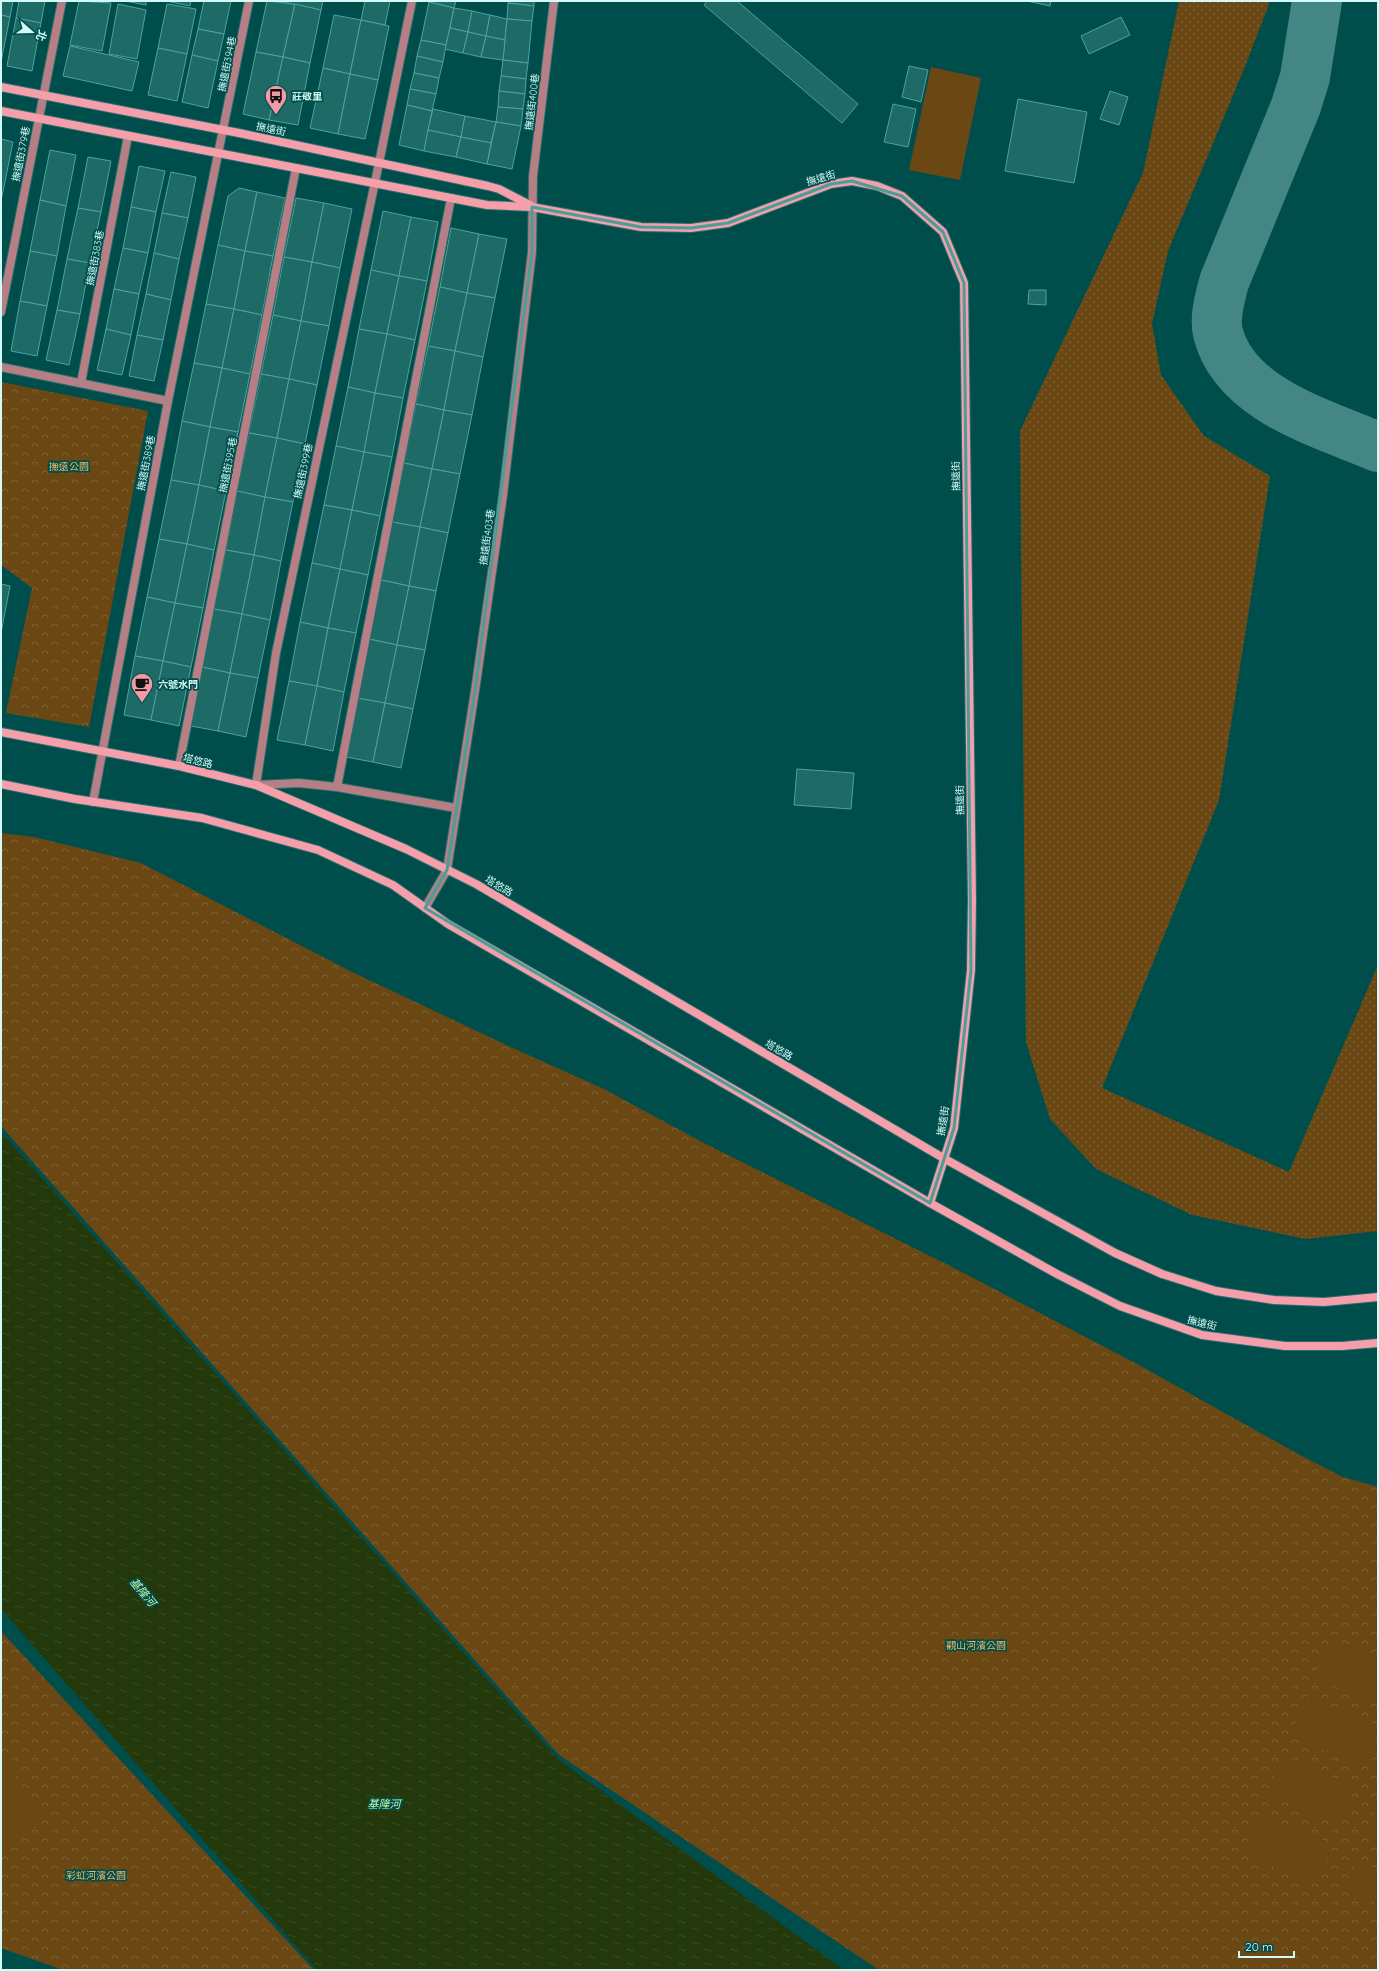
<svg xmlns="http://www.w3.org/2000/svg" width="1379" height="1971" font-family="Quicksand,'Noto Sans TC',sans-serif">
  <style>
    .grass { fill: url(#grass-dots) }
    .park { fill: url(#park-crowns) }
    .garden { fill: #6a4713 }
    .water { fill: url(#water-ripples) }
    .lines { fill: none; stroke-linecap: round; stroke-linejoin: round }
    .taxiway { stroke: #448684; stroke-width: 50 }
    .building { fill: #1d6a67; stroke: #4ca39f }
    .street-casing { stroke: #266d6b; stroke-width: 10 }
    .secondary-casing { stroke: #266d6b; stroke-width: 10 }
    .street { stroke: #b57f85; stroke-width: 8 }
    .secondary { stroke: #f49faa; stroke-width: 8 }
    .marked { fill: none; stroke: #4a9e97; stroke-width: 3; stroke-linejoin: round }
    .labels { text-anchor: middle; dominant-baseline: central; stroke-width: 3.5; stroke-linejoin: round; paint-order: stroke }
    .street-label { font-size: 10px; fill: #d2fbf8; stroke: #004e4c }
    .poi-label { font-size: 10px; font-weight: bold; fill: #d2fbf8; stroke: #004e4c; text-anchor: start }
    .park-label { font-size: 10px; fill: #f4b666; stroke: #004e4c }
    .water-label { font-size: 11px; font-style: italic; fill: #c8f6a0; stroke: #004e4c }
  </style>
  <defs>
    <pattern id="grass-dots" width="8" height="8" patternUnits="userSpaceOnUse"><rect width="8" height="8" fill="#6a4713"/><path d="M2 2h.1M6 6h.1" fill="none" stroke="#7e6236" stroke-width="1.8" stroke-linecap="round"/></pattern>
    <pattern id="park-crowns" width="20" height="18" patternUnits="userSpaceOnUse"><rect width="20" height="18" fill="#6a4713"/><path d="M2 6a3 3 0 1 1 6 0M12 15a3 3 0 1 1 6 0" fill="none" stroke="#7e6236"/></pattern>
    <pattern id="water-ripples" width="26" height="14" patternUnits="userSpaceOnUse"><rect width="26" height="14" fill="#23380b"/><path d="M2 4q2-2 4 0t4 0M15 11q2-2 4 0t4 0" fill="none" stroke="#384c23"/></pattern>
  </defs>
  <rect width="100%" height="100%" fill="#004e4c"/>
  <polygon class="grass" points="1179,1 1270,1 1246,64 1168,251 1152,324 1161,375 1204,436 1270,476 1219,800 1102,1088 1289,1172 1378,965 1378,1231 1306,1239 1192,1215 1096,1169 1050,1119 1026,1042 1020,431 1143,173"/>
  <g class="park">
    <polygon points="1,382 148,411 89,727 6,713 32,588 1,565"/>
    <polygon points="1,833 34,837 141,863 352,972 515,1049 604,1089 700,1141 960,1271 1139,1365 1298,1454 1343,1477 1378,1487 1378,1970 879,1970 559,1755 1,1126"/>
    <polygon points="1,1631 314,1970 63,1970 1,1948"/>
  </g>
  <g class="garden">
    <polygon points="931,67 981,78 960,180 909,170"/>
    <polygon points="1330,1638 1378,1657 1378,1703 1314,1678"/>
    <polygon points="1307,1697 1378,1726 1378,1734 1365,1766 1291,1737"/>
    <polygon points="1282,1756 1356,1786 1340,1825 1266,1795"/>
    <polygon points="1,1757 45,1819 1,1858"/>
    <polygon points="1376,1807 1378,1808 1378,1843 1364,1837"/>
    <polygon points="1259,1815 1333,1844 1317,1884 1243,1854"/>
    <polygon points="1356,1860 1378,1869 1378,1904 1344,1890"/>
  </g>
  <polygon class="water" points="1,1132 558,1759 844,1970 317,1970 1,1609"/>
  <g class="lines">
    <path class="taxiway" d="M1317,1L1305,77L1296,106L1224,282C1220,298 1214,317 1218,333C1235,400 1322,423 1378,447"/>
  </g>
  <g class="building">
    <polygon points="1,1 13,1 10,17 1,15"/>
    <polygon points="19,1 45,1 41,23 16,18"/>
    <polygon points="79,1 111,3 102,51 70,45"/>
    <polygon points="125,1 146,1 146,5"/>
    <polygon points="166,1 191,1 190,6"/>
    <polygon points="204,1 231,1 224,34 198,29"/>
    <polygon points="267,1 295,4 283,57 256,52"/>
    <polygon points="278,1 323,1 321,10"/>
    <polygon points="365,1 390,1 385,25 361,20"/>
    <polygon points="429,1 456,1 454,8 429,2"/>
    <polygon points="509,1 534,1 534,6 508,3"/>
    <polygon points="707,1 737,1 858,104 842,123 704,5"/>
    <polygon points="1027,1 1051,1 1050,6"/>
    <polygon points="429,2 454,8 446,45 421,40"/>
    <polygon points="508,3 534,6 532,21 507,19"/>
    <polygon points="118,4 146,10 137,59 109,54"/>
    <polygon points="167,4 196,9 187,54 158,48"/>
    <polygon points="295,4 321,10 310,63 283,57"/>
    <polygon points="454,8 472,11 468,32 450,28"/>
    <polygon points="472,11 490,15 486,36 468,32"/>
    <polygon points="1,15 10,17 1,62"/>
    <polygon points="334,15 361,20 350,74 323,68"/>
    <polygon points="490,15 507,19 505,40 486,36"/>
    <polygon points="1121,17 1130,35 1089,54 1081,36"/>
    <polygon points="16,18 41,23 32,71 7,66"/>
    <polygon points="507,19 532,21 528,63 503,60"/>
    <polygon points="361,20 389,26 378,80 350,74"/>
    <polygon points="450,28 468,32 463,53 445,49"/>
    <polygon points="198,29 224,34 218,61 192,55"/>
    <polygon points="468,32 486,36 481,57 463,53"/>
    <polygon points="486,36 505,40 503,60 481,57"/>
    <polygon points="421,40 446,45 443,62 417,56"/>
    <polygon points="70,46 139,62 132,91 63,76"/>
    <polygon points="158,48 187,54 177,101 148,95"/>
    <polygon points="256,52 283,57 269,120 243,114"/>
    <polygon points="192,55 218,61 208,108 182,102"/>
    <polygon points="417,56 443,62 439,78 414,73"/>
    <polygon points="283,57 310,63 298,125 269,120"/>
    <polygon points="503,60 528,63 526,79 501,76"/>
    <polygon points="909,66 928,70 921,102 902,97"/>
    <polygon points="323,68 350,74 338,134 310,128"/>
    <polygon points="414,73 439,78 436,94 410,89"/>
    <polygon points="350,74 378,80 365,139 338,134"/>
    <polygon points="501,76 526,79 525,94 499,91"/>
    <polygon points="410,89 436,94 432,111 407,105"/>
    <polygon points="499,91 525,94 523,109 498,107"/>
    <polygon points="1110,91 1128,97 1119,125 1100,119"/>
    <polygon points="1018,99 1087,112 1074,183 1005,171"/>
    <polygon points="893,104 916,109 908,147 884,142"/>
    <polygon points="407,105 432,111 424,151 399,145"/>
    <polygon points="498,107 523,109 521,126 496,122"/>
    <polygon points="433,109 465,116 461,137 428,130"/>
    <polygon points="465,116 496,122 491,143 461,137"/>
    <polygon points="496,122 521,126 512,169 487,164"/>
    <polygon points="428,130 461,137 456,157 424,151"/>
    <polygon points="461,137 491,143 487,164 456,157"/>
    <polygon points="1,139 13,142 1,201"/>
    <polygon points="50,150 76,155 66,206 40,200"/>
    <polygon points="88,157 111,161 101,212 78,208"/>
    <polygon points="139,166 165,171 156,212 131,207"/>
    <polygon points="171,172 196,177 188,218 162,213"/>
    <polygon points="239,188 257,192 245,251 218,245 228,196"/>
    <polygon points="257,192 285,198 273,256 245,251"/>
    <polygon points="296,198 324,203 312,262 284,257"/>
    <polygon points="40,200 66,206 57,256 30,251"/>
    <polygon points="324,203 352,209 340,268 312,262"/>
    <polygon points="131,207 156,212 148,253 123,248"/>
    <polygon points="78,208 101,212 90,263 67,259"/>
    <polygon points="383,211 411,217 399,276 371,270"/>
    <polygon points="162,213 188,218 179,259 154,253"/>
    <polygon points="411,217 438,222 427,281 399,276"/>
    <polygon points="451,228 479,234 467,293 440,287"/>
    <polygon points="479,234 507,239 495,298 467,293"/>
    <polygon points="218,245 245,251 234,309 206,304"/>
    <polygon points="123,248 148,253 139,294 114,289"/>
    <polygon points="30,251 57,256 47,306 20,301"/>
    <polygon points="245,251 273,256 262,315 234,309"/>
    <polygon points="154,253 179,259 171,300 146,294"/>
    <polygon points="284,257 312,262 301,321 273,315"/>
    <polygon points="67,259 90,263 80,314 57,310"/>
    <polygon points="312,262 340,268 329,326 301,321"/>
    <polygon points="371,270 399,276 387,334 359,329"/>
    <polygon points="399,276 427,281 415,340 387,334"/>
    <polygon points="440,287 467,293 455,351 428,346"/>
    <polygon points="114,289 139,294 131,335 106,329"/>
    <polygon points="1029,290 1046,290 1046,305 1028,304"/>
    <polygon points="467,293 495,298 483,357 455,351"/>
    <polygon points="146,294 171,300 163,340 137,335"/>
    <polygon points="20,301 47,306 37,356 11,351"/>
    <polygon points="206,304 234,309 222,368 194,363"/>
    <polygon points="234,309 262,315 250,374 222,368"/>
    <polygon points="57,310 80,314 69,365 46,360"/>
    <polygon points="273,315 301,321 289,379 261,374"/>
    <polygon points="301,321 329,326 317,385 289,379"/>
    <polygon points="106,329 131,335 122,375 97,370"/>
    <polygon points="359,329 387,334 375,393 348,387"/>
    <polygon points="387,334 415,340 403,398 375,393"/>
    <polygon points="137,335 163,340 154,381 129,376"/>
    <polygon points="428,346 455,351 444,410 416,404"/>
    <polygon points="455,351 483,357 472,415 444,410"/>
    <polygon points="194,363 222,368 210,427 182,421"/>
    <polygon points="222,368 250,374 238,432 210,427"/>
    <polygon points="261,374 289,379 277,438 249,433"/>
    <polygon points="289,379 317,385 305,444 277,438"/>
    <polygon points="348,387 375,393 364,452 336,446"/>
    <polygon points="375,393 403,398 392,457 364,452"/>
    <polygon points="416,404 444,410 432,469 404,463"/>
    <polygon points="444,410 472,415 460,474 432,469"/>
    <polygon points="182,421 210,427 199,485 171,480"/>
    <polygon points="210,427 238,432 226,491 199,485"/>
    <polygon points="249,433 277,438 265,497 237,491"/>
    <polygon points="277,438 305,444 293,502 265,497"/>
    <polygon points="336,446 364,452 352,510 324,505"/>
    <polygon points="364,452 392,457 380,516 352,510"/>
    <polygon points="404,463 432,469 420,527 392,522"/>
    <polygon points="432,469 460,474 448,533 420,527"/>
    <polygon points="171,480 199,485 187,544 159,539"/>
    <polygon points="199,485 226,491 214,550 187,544"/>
    <polygon points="237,491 265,497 254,555 226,550"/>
    <polygon points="265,497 293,502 281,561 254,555"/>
    <polygon points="324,505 352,510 340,569 312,563"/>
    <polygon points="352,510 380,516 368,575 340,569"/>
    <polygon points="392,522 420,527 409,586 381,580"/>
    <polygon points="420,527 448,533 436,591 409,586"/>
    <polygon points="159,539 187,544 175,603 147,597"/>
    <polygon points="187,544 214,550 203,608 175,603"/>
    <polygon points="226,550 254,555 242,614 214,609"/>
    <polygon points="254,555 281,561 270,620 242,614"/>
    <polygon points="312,563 340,569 328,628 300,622"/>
    <polygon points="340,569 368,575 356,633 328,628"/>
    <polygon points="381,580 409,586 397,645 369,639"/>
    <polygon points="1,584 10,586 1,633"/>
    <polygon points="409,586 436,591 425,650 397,645"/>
    <polygon points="147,597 175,603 163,661 135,656"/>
    <polygon points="175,603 203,608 191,667 163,661"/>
    <polygon points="214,609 242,614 230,673 202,667"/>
    <polygon points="242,614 270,620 258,678 230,673"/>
    <polygon points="300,622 328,628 317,686 289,681"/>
    <polygon points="328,628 356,633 344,692 317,686"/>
    <polygon points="369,639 397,645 385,703 357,698"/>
    <polygon points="397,645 425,650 413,709 385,703"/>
    <polygon points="135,656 163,661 151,720 124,715"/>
    <polygon points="163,661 191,667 179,726 151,720"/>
    <polygon points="202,667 230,673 218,731 191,726"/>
    <polygon points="230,673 258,678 246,737 218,731"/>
    <polygon points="289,681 317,686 305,745 277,740"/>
    <polygon points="317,686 344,692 333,751 305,745"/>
    <polygon points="357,698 385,703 373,762 346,757"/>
    <polygon points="385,703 413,709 401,768 373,762"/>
    <polygon points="797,769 854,773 851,809 794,805"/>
  </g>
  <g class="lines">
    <g class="street-casing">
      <g id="street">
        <polyline points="412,1 379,163 276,653 256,785 299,783 337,787 456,808"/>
        <polyline points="1,312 62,1"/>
        <polyline points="1,367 168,401"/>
        <polyline points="81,383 128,136"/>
        <polyline points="179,766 296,168"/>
        <polyline points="337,787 451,198"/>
        <polyline points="93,802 168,401 249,1"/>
        <polyline points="425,908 447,870 475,691 503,495 532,252 533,176 554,1"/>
      </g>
    </g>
    <g class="secondary-casing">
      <g id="secondary">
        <polyline points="1,87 239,133 488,186 499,189 530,205"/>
        <polyline points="1,111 487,205 532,207 641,227 691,228 728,223 831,184 852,181 877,186 902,196 943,232 964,283 972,900 971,970 954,1128 930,1203"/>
        <polyline points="1,732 179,766 256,785 406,849 476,884 945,1159 1115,1253 1162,1274 1216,1291 1274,1300 1324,1302 1378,1297"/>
        <polyline points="1,784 75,799 202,818 318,850 393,885 448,924 930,1203 1057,1274 1120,1306 1202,1335 1285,1346 1342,1346 1378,1343"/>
      </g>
    </g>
    <use href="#street" class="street"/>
    <use href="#secondary" class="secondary"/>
  </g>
  <path class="marked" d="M852,181L902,196L943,232L964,283L971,970L954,1128L930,1203L425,908L447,870L475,691L532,252V207L641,227L691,228L728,223L831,184Z"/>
  <defs>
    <g id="bus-pin" transform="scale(1.15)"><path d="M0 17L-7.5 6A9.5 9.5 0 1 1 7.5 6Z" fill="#f49aa6" stroke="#004e4c"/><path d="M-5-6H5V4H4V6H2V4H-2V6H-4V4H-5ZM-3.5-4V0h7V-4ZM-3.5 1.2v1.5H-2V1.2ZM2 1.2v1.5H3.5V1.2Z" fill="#111"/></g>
    <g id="cafe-pin" transform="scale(1.15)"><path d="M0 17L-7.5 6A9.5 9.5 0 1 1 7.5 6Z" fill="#f49aa6" stroke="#004e4c"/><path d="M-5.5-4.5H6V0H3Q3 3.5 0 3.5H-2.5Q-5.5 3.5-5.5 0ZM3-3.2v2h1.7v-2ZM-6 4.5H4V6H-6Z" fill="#111"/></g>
  </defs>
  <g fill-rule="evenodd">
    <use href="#bus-pin" x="276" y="96"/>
    <use href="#cafe-pin" x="142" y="684"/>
  </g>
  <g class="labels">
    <g class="street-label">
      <text transform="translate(227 64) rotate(-79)">撫遠街394巷</text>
      <text transform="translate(532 102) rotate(-83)">撫遠街400巷</text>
      <text transform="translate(271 129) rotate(12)">撫遠街</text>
      <text transform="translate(21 154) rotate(-79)">撫遠街379巷</text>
      <text transform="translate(821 178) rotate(-16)">撫遠街</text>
      <text transform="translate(95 258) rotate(-79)">撫遠街383巷</text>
      <text transform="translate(146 463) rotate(-79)">撫遠街389巷</text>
      <text transform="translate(228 465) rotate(-79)">撫遠街395巷</text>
      <text transform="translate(303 471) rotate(-78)">撫遠街399巷</text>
      <text transform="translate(956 476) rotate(-91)">撫遠街</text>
      <text transform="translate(487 537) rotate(-82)">撫遠街403巷</text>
      <text transform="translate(198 761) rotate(14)">塔悠路</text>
      <text transform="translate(960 800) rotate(-91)">撫遠街</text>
      <text transform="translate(499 886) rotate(31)">塔悠路</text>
      <text transform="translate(779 1050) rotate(30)">塔悠路</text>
      <text transform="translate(943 1121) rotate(-81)">撫遠街</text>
      <text transform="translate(1202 1323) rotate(14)">撫遠街</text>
    </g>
    <g class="poi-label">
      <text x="292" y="96">莊敬里</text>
      <text x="158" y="684">六號水門</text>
    </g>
    <g class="park-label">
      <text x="69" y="466">撫遠公園</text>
      <text x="976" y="1645">觀山河濱公園</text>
      <text x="96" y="1875">彩虹河濱公園</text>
    </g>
    <g class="water-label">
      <text transform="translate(143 1592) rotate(50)">基隆河</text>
      <text x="384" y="1804">基隆河</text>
    </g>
  </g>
  <rect width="1379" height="1971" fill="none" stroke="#d2fbf8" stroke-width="4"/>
  <g transform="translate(32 32) rotate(110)" stroke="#004e4c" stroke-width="3" paint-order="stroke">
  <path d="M0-3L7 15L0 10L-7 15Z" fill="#d2fbf8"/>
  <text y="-6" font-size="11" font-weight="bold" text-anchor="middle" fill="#d2fbf8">北</text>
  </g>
  <path d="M1239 1951v6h55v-6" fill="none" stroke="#d2fbf8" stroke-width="2"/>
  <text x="1245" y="1951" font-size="12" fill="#d2fbf8" stroke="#004e4c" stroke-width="3" paint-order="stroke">20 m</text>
</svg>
